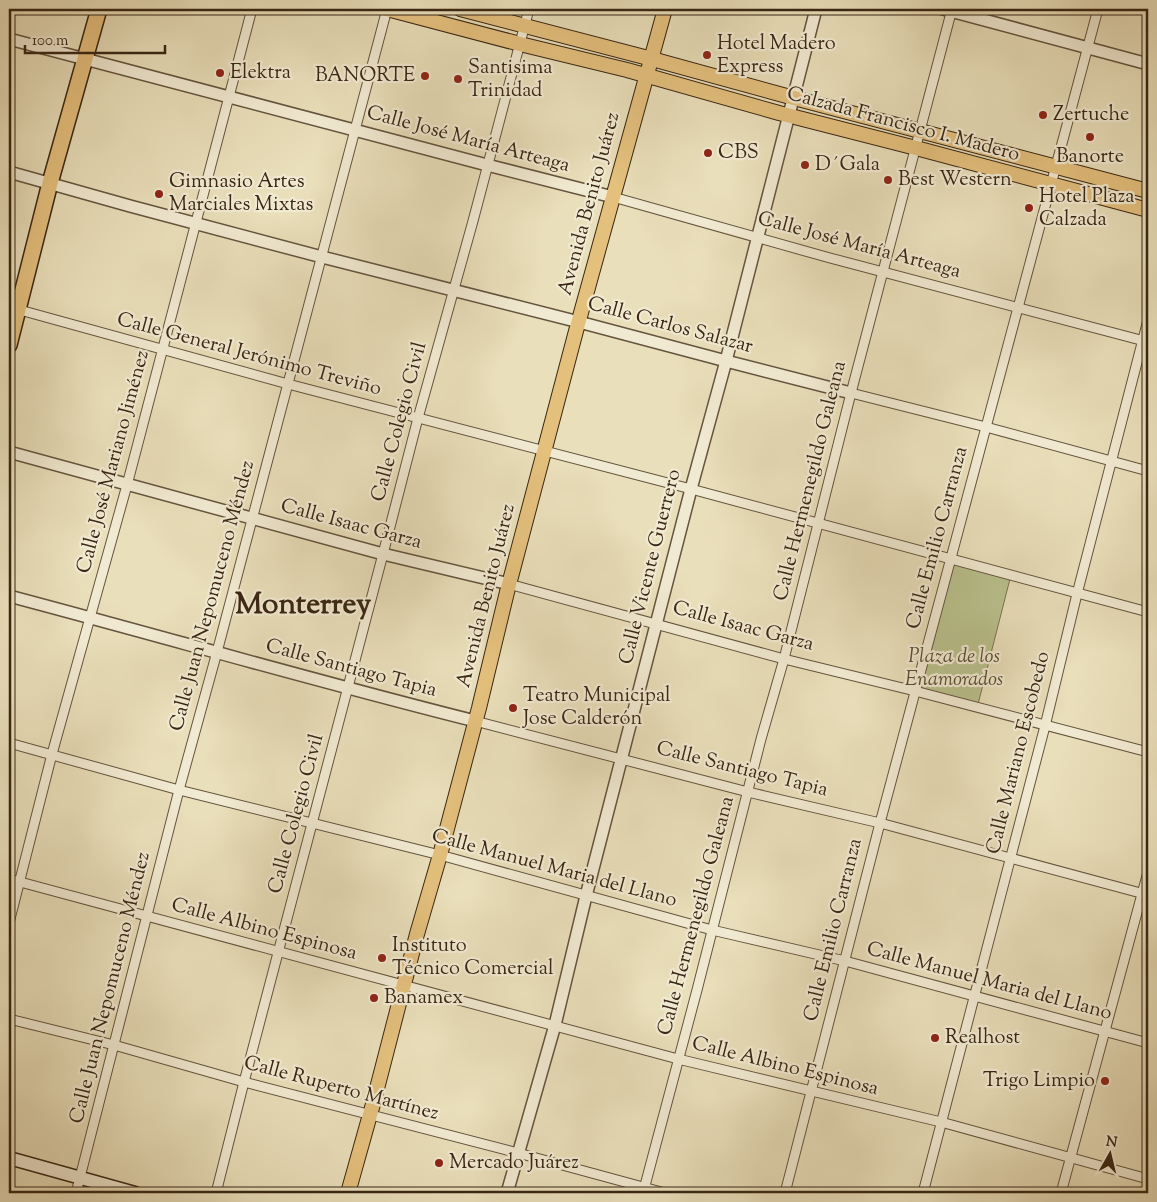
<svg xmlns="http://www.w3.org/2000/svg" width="1157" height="1202" font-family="'Sorts Mill Goudy',serif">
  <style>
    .green { fill: #b9c18d; stroke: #797450 }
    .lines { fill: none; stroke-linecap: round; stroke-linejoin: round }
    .minor-casing { stroke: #65543e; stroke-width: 11 }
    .tertiary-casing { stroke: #65543e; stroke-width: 14 }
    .secondary-casing { stroke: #392614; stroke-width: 15 }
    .primary-casing { stroke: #392614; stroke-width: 16 }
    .trunk-casing { stroke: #392614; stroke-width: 18 }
    .minor { stroke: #f1ead2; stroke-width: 9 }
    .tertiary { stroke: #f1ead2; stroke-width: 11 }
    .secondary { stroke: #f1ead2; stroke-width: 12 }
    .primary { stroke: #e4c07d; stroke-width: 14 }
    .trunk { stroke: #e4c07d; stroke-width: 15 }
    .poi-dot { fill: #8f2418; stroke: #f1ead2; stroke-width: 2 }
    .labels { text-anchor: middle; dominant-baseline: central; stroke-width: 4.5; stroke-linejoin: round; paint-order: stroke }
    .poi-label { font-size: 20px; fill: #392614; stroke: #f1ead2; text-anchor: start }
    .street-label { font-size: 20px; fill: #392614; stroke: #f1ead2 }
    .park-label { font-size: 20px; font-style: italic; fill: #594d32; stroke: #f1ead2 }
    .town-label { font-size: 30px; font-weight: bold; fill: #392614; stroke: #f1ead2 }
  </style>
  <rect width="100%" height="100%" fill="#e9dfba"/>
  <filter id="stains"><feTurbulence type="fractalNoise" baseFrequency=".004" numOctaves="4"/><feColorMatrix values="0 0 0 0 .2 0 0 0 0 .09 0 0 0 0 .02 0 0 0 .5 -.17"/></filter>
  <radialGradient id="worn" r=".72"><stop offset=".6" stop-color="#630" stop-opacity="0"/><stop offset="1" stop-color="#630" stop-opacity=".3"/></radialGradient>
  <polygon class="green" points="950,559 1011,575 977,708 915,691"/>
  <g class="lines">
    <g class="minor-casing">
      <g id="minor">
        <polyline points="613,197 830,258 1148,342"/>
        <polyline points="9,307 288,384 691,489 1148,612"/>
        <polyline points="851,393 986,427 1148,471"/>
        <polyline points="509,584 784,659 915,691 1148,752"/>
        <polyline points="475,721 748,792 880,823 1148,895"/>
        <polyline points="9,743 179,790 440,855 712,930 845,961 1148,1043"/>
        <polyline points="9,879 678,1059 941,1122 1148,1179"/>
        <polyline points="9,923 52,754 127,485 252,9"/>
        <polyline points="9,1019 114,1045 244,1082 518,1153 665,1193"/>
        <polyline points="76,1193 179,790 217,652 387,9"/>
        <polyline points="216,1193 244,1082 383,554 418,418 473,221 529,9"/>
        <polyline points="643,1193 697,990 761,739 784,659 851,393 952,9"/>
        <polyline points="785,1193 880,823 1098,9"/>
        <polyline points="923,1193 1045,726 1077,594 1148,320"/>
        <polyline points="1061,1193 1148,872"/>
      </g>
    </g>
    <g class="tertiary-casing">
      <g id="tertiary">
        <polyline points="943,9 1148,64"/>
        <polyline points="9,39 487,165 613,197"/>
        <polyline points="9,172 130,206 322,257 579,322 726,361 851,393"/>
        <polyline points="9,452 383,554 509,584"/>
        <path d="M9,596C164,637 319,682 475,721"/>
        <polyline points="507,1193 555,1025 586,896 691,489 726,361 816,9"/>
      </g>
    </g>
    <g class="secondary-casing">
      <polyline id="secondary" points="9,1158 135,1193"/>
    </g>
    <g class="primary-casing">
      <g id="primary">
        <polyline points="387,9 520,44 627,70 779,113 916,148 1148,210"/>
        <polyline points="460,9 652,59 794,98 1148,191"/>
        <polyline points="348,1193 373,1104 417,934 440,855 479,708 507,592 576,331 665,9"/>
      </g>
    </g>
    <g class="trunk-casing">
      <polyline id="trunk" points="9,345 50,183 99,9"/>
    </g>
    <use href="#minor" class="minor"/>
    <use href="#tertiary" class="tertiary"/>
    <use href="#secondary" class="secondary"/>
    <use href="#primary" class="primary"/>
    <use href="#trunk" class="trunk"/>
  </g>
  <g class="poi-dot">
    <circle cx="707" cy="55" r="5"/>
    <circle cx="220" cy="73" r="5"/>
    <circle cx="425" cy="76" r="5"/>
    <circle cx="458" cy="79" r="5"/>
    <circle cx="1043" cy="115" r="5"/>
    <circle cx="1090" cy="137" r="5"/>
    <circle cx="708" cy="153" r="5"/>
    <circle cx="805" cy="165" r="5"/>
    <circle cx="888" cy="180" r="5"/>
    <circle cx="159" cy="194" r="5"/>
    <circle cx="1029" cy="208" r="5"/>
    <circle cx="513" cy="708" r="5"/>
    <circle cx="382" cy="958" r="5"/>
    <circle cx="374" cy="998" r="5"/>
    <circle cx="935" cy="1038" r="5"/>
    <circle cx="1105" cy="1081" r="5"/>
    <circle cx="439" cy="1163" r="5"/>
  </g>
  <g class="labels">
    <g class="poi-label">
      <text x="717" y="44">Hotel Madero<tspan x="717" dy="23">Express</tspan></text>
      <text x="468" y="68">Santisima<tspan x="468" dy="23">Trinidad</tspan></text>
      <text x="230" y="73">Elektra</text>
      <text x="415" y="76" text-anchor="end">BANORTE</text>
      <text x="1053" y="115">Zertuche</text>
      <text x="718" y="153">CBS</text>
      <text x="1090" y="157" text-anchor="middle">Banorte</text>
      <text x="815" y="165">D´Gala</text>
      <text x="898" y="180">Best Western</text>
      <text x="169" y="182">Gimnasio Artes<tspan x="169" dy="23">Marciales Mixtas</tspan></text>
      <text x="1039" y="197">Hotel Plaza<tspan x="1039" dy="23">Calzada</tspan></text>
      <text x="523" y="696">Teatro Municipal<tspan x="523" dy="23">Jose Calderón</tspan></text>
      <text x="392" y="946">Instituto<tspan x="392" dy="23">Técnico Comercial</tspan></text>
      <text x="384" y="998">Banamex</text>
      <text x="945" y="1038">Realhost</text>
      <text x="1095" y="1081" text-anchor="end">Trigo Limpio</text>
      <text x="449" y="1163">Mercado Juárez</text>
    </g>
    <g class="street-label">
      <text transform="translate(903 125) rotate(15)">Calzada Francisco I. Madero</text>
      <text transform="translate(468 140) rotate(15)">Calle José María Arteaga</text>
      <text transform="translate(590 204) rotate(-75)">Avenida Benito Juárez</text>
      <text transform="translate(859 246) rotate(15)">Calle José María Arteaga</text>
      <text transform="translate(670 326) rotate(15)">Calle Carlos Salazar</text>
      <text transform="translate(249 355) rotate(15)">Calle General Jerónimo Treviño</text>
      <text transform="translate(400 422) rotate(-75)">Calle Colegio Civil</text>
      <text transform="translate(114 462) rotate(-75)">Calle José Mariano Jiménez</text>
      <text transform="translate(811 481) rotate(-76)">Calle Hermenegildo Galeana</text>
      <text transform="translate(351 525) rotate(15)">Calle Isaac Garza</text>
      <text transform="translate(938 538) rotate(-75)">Calle Emilio Carranza</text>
      <text transform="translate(651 567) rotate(-76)">Calle Vicente Guerrero</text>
      <text transform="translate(213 596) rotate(-75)">Calle Juan Nepomuceno Méndez</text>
      <text transform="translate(487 596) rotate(-76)">Avenida Benito Juárez</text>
      <text transform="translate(743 627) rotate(15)">Calle Isaac Garza</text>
      <text transform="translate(351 669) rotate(15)">Calle Santiago Tapia</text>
      <text transform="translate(1019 753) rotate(-76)">Calle Mariano Escobedo</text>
      <text transform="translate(742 770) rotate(14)">Calle Santiago Tapia</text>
      <text transform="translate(297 814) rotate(-75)">Calle Colegio Civil</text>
      <text transform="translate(554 869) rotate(15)">Calle Manuel Maria del Llano</text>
      <text transform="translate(697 916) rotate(-75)">Calle Hermenegildo Galeana</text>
      <text transform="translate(264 930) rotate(15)">Calle Albino Espinosa</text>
      <text transform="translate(834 930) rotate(-76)">Calle Emilio Carranza</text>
      <text transform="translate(989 982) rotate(15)">Calle Manuel Maria del Llano</text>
      <text transform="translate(111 988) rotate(-76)">Calle Juan Nepomuceno Méndez</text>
      <text transform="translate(785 1067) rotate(14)">Calle Albino Espinosa</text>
      <text transform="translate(341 1089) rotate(15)">Calle Ruperto Martínez</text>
    </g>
    <g class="park-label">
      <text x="954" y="657">Plaza de los<tspan x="954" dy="23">Enamorados</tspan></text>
    </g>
    <g class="town-label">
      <text x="303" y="605">Monterrey</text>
    </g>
  </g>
  <rect width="1157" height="1202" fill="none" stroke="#e9dfba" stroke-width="30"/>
  <rect x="10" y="10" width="1137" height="1182" fill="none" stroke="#392614" stroke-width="2.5"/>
  <rect x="15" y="15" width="1127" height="1172" fill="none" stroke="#392614"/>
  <g transform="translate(1110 1154) rotate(8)" stroke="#f1ead2" stroke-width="4" paint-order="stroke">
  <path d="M0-4L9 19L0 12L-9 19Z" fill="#392614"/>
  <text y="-8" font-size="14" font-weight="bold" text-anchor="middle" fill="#392614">N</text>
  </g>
  <path d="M25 45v8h140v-8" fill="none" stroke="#392614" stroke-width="2.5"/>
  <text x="32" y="45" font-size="15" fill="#392614" stroke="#f1ead2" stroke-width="4" paint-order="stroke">100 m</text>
  <rect width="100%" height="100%" filter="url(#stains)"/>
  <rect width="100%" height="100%" fill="url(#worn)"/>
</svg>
